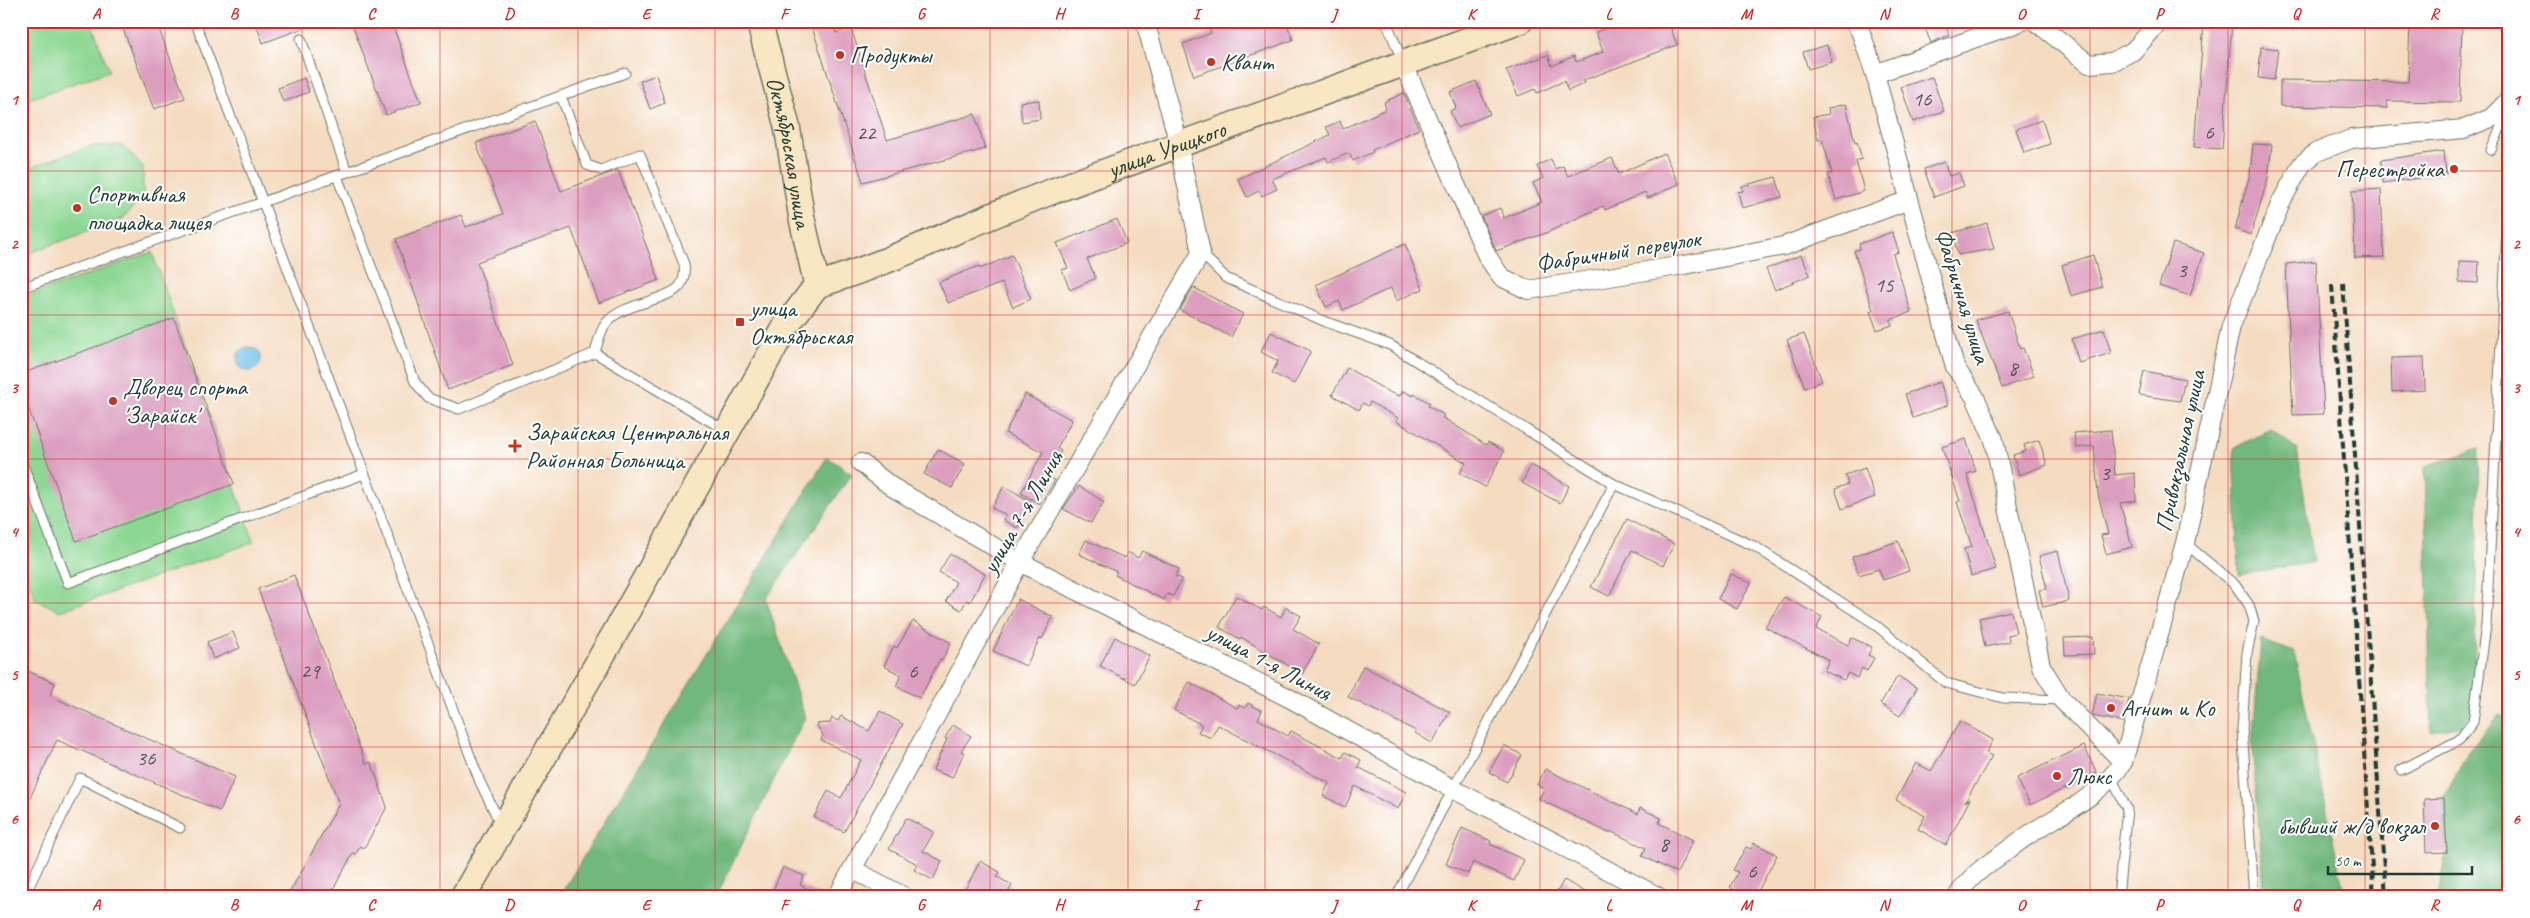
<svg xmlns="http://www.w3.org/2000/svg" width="2530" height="918" font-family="Caveat,sans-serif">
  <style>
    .green { fill: #8cd793; stroke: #568a64 }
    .forest { fill: #71b87d; stroke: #487a58 }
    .water { fill: #70c2ec; stroke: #488090 }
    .building { fill: #dc9ebf }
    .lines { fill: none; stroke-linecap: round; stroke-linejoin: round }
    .lane-casing { stroke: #6a7565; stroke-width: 11 }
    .street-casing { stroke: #6a7565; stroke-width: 20 }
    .secondary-casing { stroke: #6a7565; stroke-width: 28 }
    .lane { stroke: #fff; stroke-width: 9 }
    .street { stroke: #fff; stroke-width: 18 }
    .secondary { stroke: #f9e7c3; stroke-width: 25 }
    .rail { stroke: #1f3d34; stroke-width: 4; stroke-dasharray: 8 4; stroke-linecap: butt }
    .grid { fill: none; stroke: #d62828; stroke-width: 1; stroke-opacity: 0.55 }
    .poi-dot { fill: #c8321e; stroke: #fff; stroke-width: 2 }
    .labels { text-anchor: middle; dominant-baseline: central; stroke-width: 4; stroke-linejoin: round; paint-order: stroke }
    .number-label { font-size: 21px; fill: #4e5557 }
    .poi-label { font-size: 24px; fill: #1f3d34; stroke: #fff; text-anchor: start }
    .street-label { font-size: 24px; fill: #1f3d34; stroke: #fff }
    .neatline { fill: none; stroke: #d62828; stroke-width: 2 }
    .grid-label { font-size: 16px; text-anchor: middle; font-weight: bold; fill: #d62828 }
  </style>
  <rect width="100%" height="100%" fill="#fff"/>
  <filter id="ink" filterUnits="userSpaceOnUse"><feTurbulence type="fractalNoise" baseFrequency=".02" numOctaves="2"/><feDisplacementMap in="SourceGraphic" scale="10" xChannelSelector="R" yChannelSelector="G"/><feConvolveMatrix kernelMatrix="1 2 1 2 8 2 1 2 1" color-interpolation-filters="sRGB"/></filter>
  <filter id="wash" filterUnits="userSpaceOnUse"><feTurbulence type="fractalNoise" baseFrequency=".0096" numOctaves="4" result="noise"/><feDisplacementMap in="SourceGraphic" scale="20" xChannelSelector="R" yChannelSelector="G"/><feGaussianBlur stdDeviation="1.12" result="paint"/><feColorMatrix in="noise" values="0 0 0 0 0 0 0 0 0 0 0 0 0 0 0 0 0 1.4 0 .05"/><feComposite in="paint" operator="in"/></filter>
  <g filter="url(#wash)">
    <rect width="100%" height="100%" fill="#f5dcc1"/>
    <g class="green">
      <polygon points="21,21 91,21 109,71 21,102"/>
      <polygon points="121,145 143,166 143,197 122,219 21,256 21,171 90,146"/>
      <polygon points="152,252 254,542 60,611 35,599 21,559 21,298"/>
    </g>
    <g class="forest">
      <polygon points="2271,429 2297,449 2314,562 2239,575 2234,448"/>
      <polygon points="2479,449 2473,722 2431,732 2425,466"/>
      <polygon points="827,457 852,474 766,599 805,717 716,897 559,897"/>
      <polygon points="2261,640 2294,652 2345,897 2265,897 2252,746"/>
      <polygon points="2499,715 2509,720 2509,897 2438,897 2447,852 2444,798 2468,752"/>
    </g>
    <circle class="water" cx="249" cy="359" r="12"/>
    <g id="blocks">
      <g class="building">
        <polygon points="120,21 156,21 185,98 154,109"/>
        <polygon points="255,21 316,21 317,23 263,43"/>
        <polygon points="351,21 391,21 421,102 386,115"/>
        <polygon points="810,21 832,21 836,33 851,28 887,140 975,114 985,149 863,182"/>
        <polygon points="1206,21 1286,21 1293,40 1194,76 1183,44 1211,33"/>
        <polygon points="1626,21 1668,21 1677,45 1584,80 1585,83 1568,91 1564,81 1537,93 1535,89 1518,96 1506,70 1548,55 1552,66 1574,56 1576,62 1603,52 1596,32"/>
        <polygon points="1922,21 1944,21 1949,35 1931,43"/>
        <polygon points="2410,21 2462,21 2460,102 2387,101 2387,108 2280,106 2280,80 2408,82"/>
        <polygon points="2204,22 2232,23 2222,149 2194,147"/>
        <polygon points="1827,45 1832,62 1808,69 1803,52"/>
        <polygon points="2261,47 2278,49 2274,80 2258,78"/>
        <polygon points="656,75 665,103 650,109 640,81"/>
        <polygon points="1932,77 1944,111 1913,122 1901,87"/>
        <polygon points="304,78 309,92 283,102 278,88"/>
        <polygon points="1476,81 1490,114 1457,128 1450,111 1456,108 1450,92"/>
        <polygon points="1404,93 1419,129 1372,150 1373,152 1353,161 1349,153 1328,162 1326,157 1272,179 1277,189 1262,196 1259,191 1247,197 1238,179 1330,135 1326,127 1340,121 1343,129 1386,109 1384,102"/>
        <polygon points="1039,100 1040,119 1022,122 1020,102"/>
        <polygon points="1846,104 1855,143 1857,142 1862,159 1856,161 1864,191 1836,200 1828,175 1832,173 1822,139 1818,140 1813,117 1829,114 1828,108"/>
        <polygon points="2042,120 2050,144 2024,153 2016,129"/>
        <polygon points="535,121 561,191 618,170 659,280 599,303 571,228 477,262 513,365 448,390 396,239 461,215 466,227 503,214 476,143"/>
        <polygon points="2253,144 2272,145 2268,178 2251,235 2235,229 2250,174"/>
        <polygon points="2444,151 2446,174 2383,183 2381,160"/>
        <polygon points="1664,153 1679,184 1648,198 1645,192 1605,210 1603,206 1546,233 1496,251 1481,216 1500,208 1504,218 1542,202 1533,183 1543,178 1537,166 1551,159 1555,169 1563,166 1568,176 1612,158 1619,174"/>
        <polygon points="1944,162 1949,176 1959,173 1964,186 1934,197 1924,169"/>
        <polygon points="1776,177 1782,197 1742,208 1738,192 1743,191 1742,186"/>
        <polygon points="2381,189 2384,257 2355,258 2352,191"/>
        <polygon points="1117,219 1127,243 1087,259 1096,278 1070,290 1062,270 1068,268 1057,243"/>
        <polygon points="1987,223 1994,249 1958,255 1952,233"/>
        <polygon points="1892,232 1899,252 1893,254 1911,312 1890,320 1892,325 1877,330 1870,311 1873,310 1854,251 1860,249 1859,244"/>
        <polygon points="2173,243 2204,253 2190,296 2159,286"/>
        <polygon points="1405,244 1423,289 1396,301 1391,288 1343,310 1339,301 1326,307 1316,285"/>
        <polygon points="1012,255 1031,299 1013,307 1002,283 948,303 939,282 979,266 980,269"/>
        <polygon points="1801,255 1810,275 1775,290 1766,269"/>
        <polygon points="2093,255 2102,287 2071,296 2062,265"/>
        <polygon points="2316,261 2324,414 2293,415 2286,264"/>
        <polygon points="2459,261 2479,262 2478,283 2459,282"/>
        <polygon points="1193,287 1243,314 1231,337 1180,310"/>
        <polygon points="2008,311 2020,349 2023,348 2034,376 2002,388 1976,320"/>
        <polygon points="174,318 234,484 76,541 21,388 21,374"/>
        <polygon points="2104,329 2111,353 2079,363 2072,339"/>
        <polygon points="1271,332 1311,351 1294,384 1272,373 1278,361 1261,352"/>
        <polygon points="1804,334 1822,381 1805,388 1787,340"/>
        <polygon points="2424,357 2425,390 2392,392 2391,358"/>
        <polygon points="1347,368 1391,393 1400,396 1403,391 1413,396 1414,394 1430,403 1428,406 1444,415 1442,417 1486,445 1488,442 1504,451 1485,487 1460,473 1466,463 1396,421 1398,418 1370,402 1368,406 1363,403 1359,410 1332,395"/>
        <polygon points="2144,371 2185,379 2180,401 2139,395"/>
        <polygon points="1940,382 1948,405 1913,418 1905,394"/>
        <polygon points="1025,394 1072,420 1057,448 1061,451 1047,476 1055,480 1040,504 1021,493 1043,452 1005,433"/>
        <polygon points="2111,430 2115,475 2135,473 2136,501 2120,503 2132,547 2106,554 2101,535 2108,534 2098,494 2094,446 2076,448 2074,433"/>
        <polygon points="1966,439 1976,471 1967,474 1996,569 1971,576 1964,549 1972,547 1957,502 1960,501 1942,447"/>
        <polygon points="2039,440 2047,465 2019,475 2013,455 2026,451 2024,445"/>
        <polygon points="938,449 965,464 952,488 924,474"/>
        <polygon points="1531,465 1569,486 1560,503 1522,483"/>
        <polygon points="1865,468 1875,497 1842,509 1835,489 1848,484 1845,475"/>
        <polygon points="1004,486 1032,502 1017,528 1003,520 1006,515 992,508"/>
        <polygon points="1079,486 1104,502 1091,523 1063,509"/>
        <polygon points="1627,519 1674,544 1663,566 1632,550 1609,596 1591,587"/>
        <polygon points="1086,540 1125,558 1128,552 1138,558 1142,551 1179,569 1175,576 1182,579 1173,596 1167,594 1164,600 1115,575 1117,572 1079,554"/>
        <polygon points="1898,541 1909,571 1883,580 1879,569 1859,575 1852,557"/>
        <polygon points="2058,551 2069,601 2043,607 2039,590 2047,589 2039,556"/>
        <polygon points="950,554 985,574 970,602 967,600 961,610 946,601 956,582 939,572"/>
        <polygon points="1731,574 1751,583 1737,609 1718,599"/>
        <polygon points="294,575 366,764 371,762 387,807 364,848 360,846 356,854 353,853 329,897 287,897 339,804 258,589"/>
        <polygon points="1236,596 1262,610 1264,607 1281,617 1286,607 1301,616 1293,629 1319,644 1302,674 1241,637 1240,639 1219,627"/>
        <polygon points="1784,597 1822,617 1816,629 1848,645 1852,638 1872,647 1868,655 1874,658 1867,671 1862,668 1857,678 1848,673 1844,680 1824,671 1829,660 1765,627"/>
        <polygon points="1018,599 1053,617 1042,639 1040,638 1026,666 993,651"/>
        <polygon points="2011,611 2016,633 2008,635 2009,642 1985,647 1979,618"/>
        <polygon points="913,621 951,643 942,660 940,659 920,698 896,686 901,675 884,666 894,646 897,648"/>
        <polygon points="233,632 240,648 213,659 207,642"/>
        <polygon points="1115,637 1150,656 1135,684 1100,666"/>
        <polygon points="2093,637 2094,654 2065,655 2064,638"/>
        <polygon points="1363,666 1450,712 1432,743 1415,733 1416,731 1348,697"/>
        <polygon points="21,668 55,683 50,696 235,777 220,811 57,740 21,817"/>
        <polygon points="1898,676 1917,688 1900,716 1880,704"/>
        <polygon points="1189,682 1237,708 1239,705 1245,708 1248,703 1262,711 1258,719 1288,736 1291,731 1342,758 1345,752 1361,760 1358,767 1406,792 1398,809 1355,786 1345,807 1323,796 1329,783 1218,725 1211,738 1198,732 1202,725 1174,710"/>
        <polygon points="2097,693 2129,699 2123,722 2092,716"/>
        <polygon points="880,711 903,724 844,832 814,817 828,791 841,798 861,760 821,740 823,735 816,724 830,723 832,718 838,721 841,716 869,731"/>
        <polygon points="1960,721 1993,740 1986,753 1992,756 1965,802 1970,799 1946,845 1918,829 1925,816 1896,800 1916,763 1931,771"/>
        <polygon points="953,725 971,736 961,751 964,753 952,778 933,770 947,739 945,738"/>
        <polygon points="1504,745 1522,755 1507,782 1489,772"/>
        <polygon points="2084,746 2097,773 2030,805 2017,778"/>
        <polygon points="1545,769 1638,814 1640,808 1661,818 1659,823 1693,840 1677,873 1642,856 1646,848 1610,831 1609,833 1539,799 1544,789 1537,785"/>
        <polygon points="2444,798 2447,852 2426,853 2424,799"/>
        <polygon points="906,818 934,832 923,851 942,861 933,880 914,870 917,864 889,849"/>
        <polygon points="1462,828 1491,841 1490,844 1524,860 1514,881 1473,862 1468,874 1446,864"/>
        <polygon points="1754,843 1777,855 1755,897 1733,897 1736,891 1730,887 1738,872 1733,870 1746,847 1751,849"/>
        <polygon points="980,861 1000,872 997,877 1012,885 1006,897 973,897 964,892"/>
        <polygon points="783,867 804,876 800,885 826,897 770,897"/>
        <polygon points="1564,880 1594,897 1554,897"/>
      </g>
    </g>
  </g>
  <g filter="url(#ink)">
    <use href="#blocks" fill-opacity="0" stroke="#6a7565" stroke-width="1"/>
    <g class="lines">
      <g class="lane-casing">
        <g id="lane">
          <polyline points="195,21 480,782 501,825"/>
          <polyline points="1386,21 1403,62"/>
          <polyline points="301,39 347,172"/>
          <path d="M561,96L587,165L601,170L640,154L684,264C685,272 685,280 679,287C667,300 623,304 608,321C600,329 598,343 595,353"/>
          <polyline points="2491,150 2509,107"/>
          <polyline points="337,176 415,382 428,398 459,409 595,353 725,430"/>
          <polyline points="1201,253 1226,278 1326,322 1390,345 1614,484 1754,546 1872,622 1946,683 2003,698 2062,700"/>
          <polyline points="21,288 625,73"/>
          <polyline points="2496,435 2509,436"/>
          <polyline points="21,460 68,583 364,474"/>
          <polyline points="2185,543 2235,585 2249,605 2254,621 2247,653 2242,729 2254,897"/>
          <polyline points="2401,770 2459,740 2473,722 2486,625 2509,193"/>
          <polyline points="2112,779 2127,809 2118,897"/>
          <polyline points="24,897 80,778 180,828"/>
          <polyline points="1396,897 1614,484"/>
        </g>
      </g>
      <g class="street-casing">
        <g id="street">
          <polyline points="1854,21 1861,33 1875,74 1955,367 1975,397 1994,440 2041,666 2062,700 2123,762"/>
          <polyline points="2035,21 2089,64 2112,62 2133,51 2160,21"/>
          <polyline points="1404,65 1487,256 1501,277 1528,290 1684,265 1784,246 1909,200"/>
          <polyline points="1875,74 2023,21"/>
          <polyline points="861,463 892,487 1020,562 1289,698 1453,789 1659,897"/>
          <polyline points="852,869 905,897"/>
          <polyline points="837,897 1020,562 1201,253 1175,129 1145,21"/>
          <path d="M1957,897C1966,880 1983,867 1998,857C2011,848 2023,838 2036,830C2068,810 2102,794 2123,762L2185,543L2231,326L2282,200L2302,164L2317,152L2351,139L2464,129L2491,118L2509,100"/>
        </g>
      </g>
      <g class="secondary-casing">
        <g id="secondary">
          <path id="s1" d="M759,21L787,126L802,219L817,285"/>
          <path id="s2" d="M817,285C896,261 971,222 1048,193C1205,134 1363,79 1520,21"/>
          <polyline points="463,897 615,633 786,326 817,285"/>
        </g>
      </g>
      <use href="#lane" class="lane"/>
      <use href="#street" class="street"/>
      <use href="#secondary" class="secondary"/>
      <g class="rail">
        <polyline points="2343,283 2386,897"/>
        <polyline points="2332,285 2374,897"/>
      </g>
    </g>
  </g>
  <path class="grid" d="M165,21V897M302,21V897M440,21V897M578,21V897M715,21V897M852,21V897M990,21V897M1128,21V897M1265,21V897M1402,21V897M1540,21V897M1678,21V897M1815,21V897M1952,21V897M2090,21V897M2228,21V897M2365,21V897M21,171H2509M21,315H2509M21,459H2509M21,603H2509M21,747H2509"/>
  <g class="poi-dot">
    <circle cx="840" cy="55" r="5"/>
    <circle cx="1211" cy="62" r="5"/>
    <circle cx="2454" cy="169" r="5"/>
    <circle cx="77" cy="208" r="5"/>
    <rect x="735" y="317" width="10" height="10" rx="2.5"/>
    <circle cx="113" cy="401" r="5"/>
    <path d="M512.5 438.5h5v5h5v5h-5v5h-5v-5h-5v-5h5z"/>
    <circle cx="2111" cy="708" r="5"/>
    <circle cx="2057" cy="776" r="5"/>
    <circle cx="2435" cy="826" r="5"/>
  </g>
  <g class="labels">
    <g class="number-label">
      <text x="1922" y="99">16</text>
      <text x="2209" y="132">6</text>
      <text x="866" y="133">22</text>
      <text x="2182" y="270">3</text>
      <text x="1884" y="285">15</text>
      <text x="2013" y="368">8</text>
      <text x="2105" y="473">3</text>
      <text x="310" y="671">29</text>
      <text x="913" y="671">6</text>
      <text x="146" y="758">36</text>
      <text x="1664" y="844">8</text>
      <text x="1752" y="871">6</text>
    </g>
    <g class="poi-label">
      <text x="850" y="55">Продукты</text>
      <text x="1221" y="62">Квант</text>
      <text x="2444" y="169" text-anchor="end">Перестройка</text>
      <text x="87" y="194">Спортивная<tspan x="87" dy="28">площадка лицея</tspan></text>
      <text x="750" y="308">улица<tspan x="750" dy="28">Октябрьская</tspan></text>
      <text x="123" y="387">Дворец спорта<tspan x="123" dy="28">'Зарайск'</tspan></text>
      <text x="526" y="432">Зарайская Центральная<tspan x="526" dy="28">Районная Больница</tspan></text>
      <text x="2121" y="708">Агнит и Ко</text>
      <text x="2067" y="776">Люкс</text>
      <text x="2425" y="826" text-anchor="end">бывший ж/д вокзал</text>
    </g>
    <g class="street-label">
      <text stroke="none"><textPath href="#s2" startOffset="375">улица Урицкого</textPath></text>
      <text stroke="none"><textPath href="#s1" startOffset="135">Октябрьская улица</textPath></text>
      <text transform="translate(1618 251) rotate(-9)">Фабричный переулок</text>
      <text transform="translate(1963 296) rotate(73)">Фабричная улица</text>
      <text transform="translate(2180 451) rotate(-78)">Привокзальная улица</text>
      <text transform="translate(1022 512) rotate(-60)">улица 7-я Линия</text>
      <text transform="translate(1269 662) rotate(28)">улица 1-я Линия</text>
    </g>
  </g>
  <rect width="2530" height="918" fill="none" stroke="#fff" stroke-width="55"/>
  <path d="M2328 866v8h144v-8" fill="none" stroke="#1f3d34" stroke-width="2.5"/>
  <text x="2335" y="866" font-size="15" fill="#1f3d34" stroke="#ffffff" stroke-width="4" paint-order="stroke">50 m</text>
  <rect x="28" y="28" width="2474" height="862" class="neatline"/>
  <g class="grid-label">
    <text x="96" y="19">A</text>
    <text x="234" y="19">B</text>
    <text x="371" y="19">C</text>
    <text x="509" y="19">D</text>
    <text x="646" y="19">E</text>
    <text x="784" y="19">F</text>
    <text x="921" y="19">G</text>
    <text x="1059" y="19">H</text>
    <text x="1196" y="19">I</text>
    <text x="1334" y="19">J</text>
    <text x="1471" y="19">K</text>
    <text x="1609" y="19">L</text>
    <text x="1746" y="19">M</text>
    <text x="1884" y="19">N</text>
    <text x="2021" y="19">O</text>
    <text x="2159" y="19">P</text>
    <text x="2296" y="19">Q</text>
    <text x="2434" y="19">R</text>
    <text x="14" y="105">1</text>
    <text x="2516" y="105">1</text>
    <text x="14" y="249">2</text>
    <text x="2516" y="249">2</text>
    <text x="14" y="393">3</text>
    <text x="2516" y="393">3</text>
    <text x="14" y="537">4</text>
    <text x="2516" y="537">4</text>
    <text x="14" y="680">5</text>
    <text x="2516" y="680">5</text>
    <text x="14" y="824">6</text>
    <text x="2516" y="824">6</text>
    <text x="96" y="910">A</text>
    <text x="234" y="910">B</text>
    <text x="371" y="910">C</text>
    <text x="509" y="910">D</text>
    <text x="646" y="910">E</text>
    <text x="784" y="910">F</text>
    <text x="921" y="910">G</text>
    <text x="1059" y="910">H</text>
    <text x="1196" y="910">I</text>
    <text x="1334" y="910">J</text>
    <text x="1471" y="910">K</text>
    <text x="1609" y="910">L</text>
    <text x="1746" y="910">M</text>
    <text x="1884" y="910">N</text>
    <text x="2021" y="910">O</text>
    <text x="2159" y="910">P</text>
    <text x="2296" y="910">Q</text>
    <text x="2434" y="910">R</text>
  </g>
</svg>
